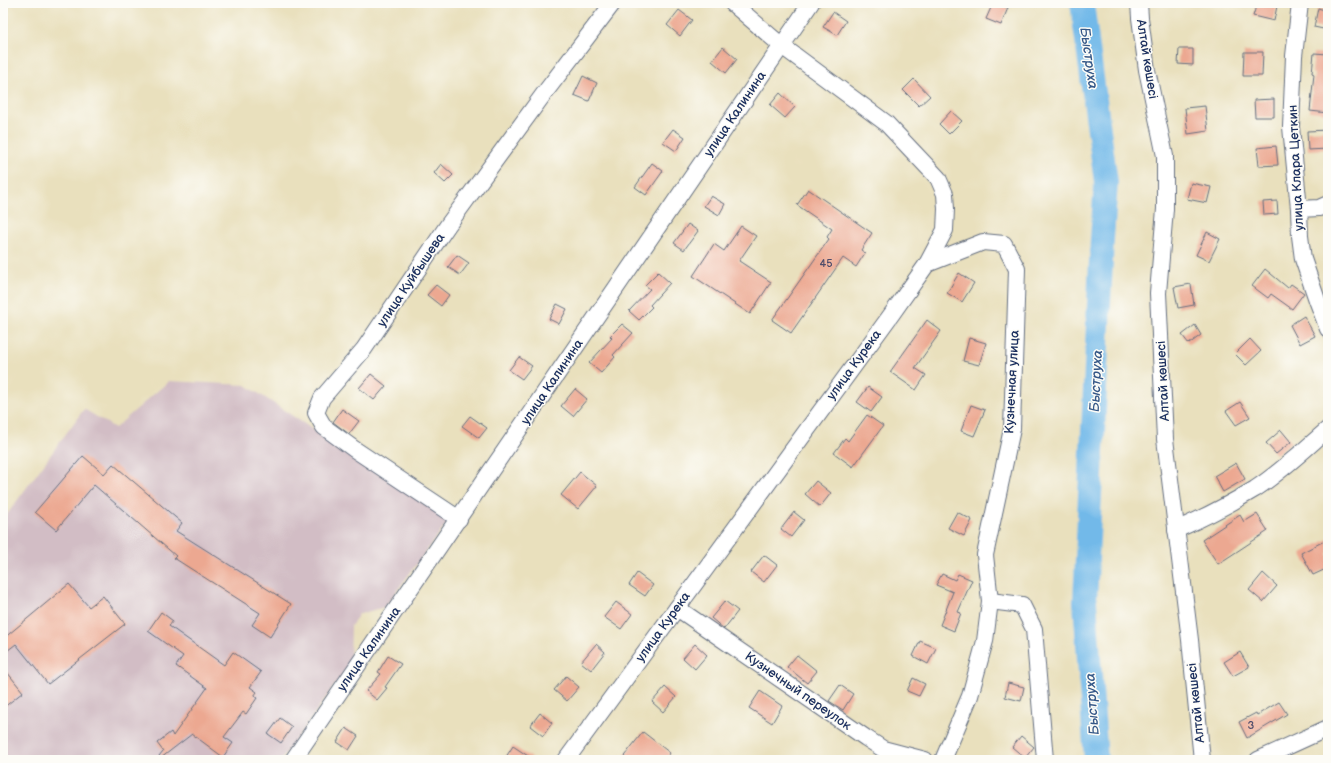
<svg xmlns="http://www.w3.org/2000/svg" width="1331" height="763" font-family="'Balsamiq Sans',sans-serif">
  <style>
    .industrial { fill: #d2bdc5 }
    .lines { fill: none; stroke-linecap: round; stroke-linejoin: round }
    .river { stroke: #72b9e9; stroke-width: 24 }
    .building { fill: #eca891 }
    .minor-casing { stroke: #636d7f; stroke-width: 18 }
    .minor { stroke: #fff; stroke-width: 16 }
    .labels { text-anchor: middle; dominant-baseline: central; stroke-width: 3; stroke-linejoin: round; paint-order: stroke }
    .number-label { font-size: 11px; fill: #4f4d6b }
    .street-label { font-size: 13px; fill: #1b2f5e; stroke: #fdfcf7 }
    .water-label { font-size: 14px; font-style: italic; fill: #355888; stroke: #fdfcf7 }
  </style>
  <rect width="100%" height="100%" fill="#fdfcf7"/>
  <filter id="ink" filterUnits="userSpaceOnUse"><feTurbulence type="fractalNoise" baseFrequency=".025" numOctaves="2"/><feDisplacementMap in="SourceGraphic" scale="8" xChannelSelector="R" yChannelSelector="G"/><feConvolveMatrix kernelMatrix="1 2 1 2 8 2 1 2 1" color-interpolation-filters="sRGB"/></filter>
  <filter id="wash" filterUnits="userSpaceOnUse"><feTurbulence type="fractalNoise" baseFrequency=".012" numOctaves="4" result="noise"/><feDisplacementMap in="SourceGraphic" scale="16" xChannelSelector="R" yChannelSelector="G"/><feGaussianBlur stdDeviation="0.9" result="paint"/><feColorMatrix in="noise" values="0 0 0 0 0 0 0 0 0 0 0 0 0 0 0 0 0 1.4 0 .05"/><feComposite in="paint" operator="in"/></filter>
  <g filter="url(#wash)">
    <rect width="100%" height="100%" fill="#e9e0bd"/>
    <polygon class="industrial" points="169,381 246,385 449,520 385,607 359,614 351,626 350,664 281,760 3,760 3,520 84,409 115,428"/>
    <g class="lines">
      <polyline class="river" points="1082,3 1106,182 1102,239 1085,602 1096,760"/>
    </g>
    <g id="blocks">
      <g class="building">
        <polygon points="993,3 996,3 1008,8 1001,25 986,19"/>
        <polygon points="1257,3 1265,3 1277,6 1274,21 1253,16"/>
        <polygon points="1318,8 1328,11 1328,30 1314,27"/>
        <polygon points="679,10 692,20 680,36 667,25"/>
        <polygon points="833,12 846,21 837,35 823,27"/>
        <polygon points="723,47 737,59 726,73 712,61"/>
        <polygon points="1179,49 1193,49 1193,65 1178,64"/>
        <polygon points="1244,52 1263,52 1262,76 1243,76"/>
        <polygon points="1314,53 1328,54 1328,113 1310,111 1314,74 1312,73"/>
        <polygon points="583,76 597,83 589,101 574,95"/>
        <polygon points="914,79 930,96 919,106 903,90"/>
        <polygon points="780,93 795,107 785,118 770,105"/>
        <polygon points="1274,99 1274,117 1255,117 1254,100"/>
        <polygon points="1205,106 1208,131 1188,134 1185,108"/>
        <polygon points="951,111 962,121 949,134 939,124"/>
        <polygon points="673,129 685,137 676,151 663,142"/>
        <polygon points="1328,130 1328,149 1308,150 1307,131"/>
        <polygon points="1276,146 1278,165 1259,166 1257,148"/>
        <polygon points="652,163 663,171 646,195 635,187"/>
        <polygon points="441,164 453,175 445,183 434,173"/>
        <polygon points="1191,183 1211,187 1207,203 1187,199"/>
        <polygon points="808,189 872,233 861,250 865,253 856,267 843,258 791,333 772,320 829,239 827,237 832,229 797,205"/>
        <polygon points="711,196 725,204 719,215 704,206"/>
        <polygon points="1277,201 1278,214 1264,215 1263,202"/>
        <polygon points="688,224 698,231 684,250 674,243"/>
        <polygon points="741,226 756,236 739,261 771,282 750,314 693,276 714,244 724,251"/>
        <polygon points="1207,232 1220,239 1209,261 1196,255"/>
        <polygon points="457,255 469,263 460,275 448,267"/>
        <polygon points="1265,269 1288,288 1291,284 1304,293 1292,309 1271,294 1268,298 1252,286"/>
        <polygon points="658,272 670,283 650,305 652,307 639,320 629,311 650,289 645,285"/>
        <polygon points="959,273 974,283 962,302 947,293"/>
        <polygon points="1191,284 1194,305 1178,308 1174,287"/>
        <polygon points="436,285 449,295 441,306 427,295"/>
        <polygon points="557,304 567,309 559,324 549,319"/>
        <polygon points="1304,316 1315,336 1300,344 1290,325"/>
        <polygon points="927,320 941,331 915,368 926,375 916,390 890,372"/>
        <polygon points="622,324 633,333 613,355 615,357 601,373 589,363 612,338 610,336"/>
        <polygon points="1195,325 1201,335 1189,344 1182,335"/>
        <polygon points="969,338 986,343 979,365 963,361"/>
        <polygon points="1250,339 1261,351 1246,365 1235,354"/>
        <polygon points="519,357 532,366 522,379 509,370"/>
        <polygon points="371,374 386,386 374,400 359,388"/>
        <polygon points="868,387 882,397 871,412 857,402"/>
        <polygon points="575,389 587,399 573,416 561,406"/>
        <polygon points="1240,402 1250,417 1236,425 1226,411"/>
        <polygon points="971,405 985,410 974,436 961,431"/>
        <polygon points="342,409 359,421 349,434 333,422"/>
        <polygon points="867,415 883,426 853,467 834,453 845,438 848,441"/>
        <polygon points="470,416 487,428 479,438 462,426"/>
        <polygon points="1281,430 1291,442 1276,454 1266,443"/>
        <polygon points="83,456 104,474 113,464 182,523 176,531 291,604 270,637 252,625 260,613 174,558 176,556 94,485 56,530 35,512"/>
        <polygon points="1236,463 1245,479 1223,492 1214,476"/>
        <polygon points="580,472 597,486 578,509 561,495"/>
        <polygon points="816,481 831,493 820,507 805,494"/>
        <polygon points="794,512 804,520 791,537 781,529"/>
        <polygon points="957,512 972,520 964,536 948,528"/>
        <polygon points="1257,514 1268,531 1218,564 1202,540 1240,515 1244,522"/>
        <polygon points="1328,539 1328,568 1313,575 1301,553"/>
        <polygon points="764,555 777,565 764,582 751,572"/>
        <polygon points="637,573 653,585 645,596 629,585"/>
        <polygon points="1263,573 1277,586 1263,602 1249,590"/>
        <polygon points="942,574 955,580 958,574 972,580 958,612 961,613 954,631 940,625 953,592 936,585"/>
        <polygon points="69,584 89,607 103,596 125,624 48,684 16,644 3,654 3,639"/>
        <polygon points="725,601 738,611 724,629 711,618"/>
        <polygon points="616,602 632,614 621,629 604,617"/>
        <polygon points="161,612 173,621 169,626 224,665 233,652 261,672 250,687 257,692 254,696 257,698 246,714 243,712 224,737 233,743 223,757 192,734 161,758 159,756 163,751 157,743 171,732 173,736 207,688 176,666 183,656 148,631"/>
        <polygon points="920,641 936,648 928,664 913,656"/>
        <polygon points="596,644 605,652 591,670 581,662"/>
        <polygon points="695,644 707,655 695,669 683,658"/>
        <polygon points="1240,652 1249,667 1233,676 1224,662"/>
        <polygon points="797,655 817,671 807,683 787,667"/>
        <polygon points="388,656 401,664 385,687 387,688 377,700 366,691 381,674 378,672"/>
        <polygon points="3,667 23,692 3,708"/>
        <polygon points="566,676 579,687 567,701 554,690"/>
        <polygon points="913,678 925,684 919,696 907,691"/>
        <polygon points="1008,683 1024,687 1021,701 1005,697"/>
        <polygon points="840,685 853,694 843,710 829,701"/>
        <polygon points="665,687 676,697 663,712 652,702"/>
        <polygon points="760,691 782,706 772,723 749,708"/>
        <polygon points="1279,702 1287,714 1247,738 1239,722 1256,713 1257,715"/>
        <polygon points="540,713 552,723 543,736 530,726"/>
        <polygon points="280,718 292,727 281,743 268,734"/>
        <polygon points="346,728 358,736 349,750 337,742"/>
        <polygon points="643,732 670,753 665,760 621,760"/>
        <polygon points="1021,736 1034,747 1025,758 1012,747"/>
        <polygon points="513,746 534,760 504,760"/>
      </g>
    </g>
  </g>
  <g filter="url(#ink)">
    <use href="#blocks" fill-opacity="0" stroke="#636d7f" stroke-width="1"/>
    <g class="lines">
      <g class="minor-casing">
        <g id="minor">
          <polyline points="1139,3 1140,18 1147,70 1165,156 1165,209 1158,293 1165,439 1190,640 1202,760"/>
          <polyline points="1300,3 1294,56 1291,127 1299,209 1300,236 1303,259 1317,300 1328,329"/>
          <polyline points="1299,209 1319,208 1328,204"/>
          <polyline points="927,264 983,242 1004,244 1017,269 1012,429 985,555 990,601 985,641 970,696 943,760"/>
          <polyline points="459,519 354,449 324,427 316,413 322,398 364,349 448,225 543,95 613,3"/>
          <path d="M1176,530C1203,518 1230,504 1255,489C1281,472 1304,450 1328,429"/>
          <polyline points="990,601 1022,605 1034,629 1045,760"/>
          <polyline points="677,608 866,738 883,749 925,760"/>
          <polyline points="293,760 811,3"/>
          <polyline points="566,760 891,315 927,264 945,230 946,209 945,194 938,178 886,123 782,46 732,3"/>
          <polyline points="1258,760 1328,728"/>
        </g>
      </g>
      <use href="#minor" class="minor"/>
    </g>
  </g>
  <g class="labels">
    <g class="number-label">
      <text x="826" y="263">45</text>
      <text x="1251" y="725">3</text>
    </g>
    <g class="street-label">
      <text transform="translate(1147 59) rotate(81)">Алтай көшесі</text>
      <text transform="translate(735 114) rotate(-56)">улица Калинина</text>
      <text transform="translate(1296 168) rotate(-93)">улица Клара Цеткин</text>
      <text transform="translate(411 280) rotate(-56)">улица Куйбышева</text>
      <text transform="translate(854 365) rotate(-54)">улица Курека</text>
      <text transform="translate(1163 381) rotate(-93)">Алтай көшесі</text>
      <text transform="translate(552 382) rotate(-56)">улица Калинина</text>
      <text transform="translate(1012 382) rotate(-87)">Кузнечная улица</text>
      <text transform="translate(663 627) rotate(-54)">улица Курека</text>
      <text transform="translate(369 649) rotate(-55)">улица Калинина</text>
      <text transform="translate(798 691) rotate(35)">Кузнечный переулок</text>
      <text transform="translate(1196 703) rotate(-96)">Алтай көшесі</text>
    </g>
    <g class="water-label">
      <text transform="translate(1089 58) rotate(82)">Быструха</text>
      <text transform="translate(1096 381) rotate(-87)">Быструха</text>
      <text transform="translate(1092 704) rotate(-94)">Быструха</text>
    </g>
  </g>
  <rect width="1331" height="763" fill="none" stroke="#fdfcf7" stroke-width="16"/>
</svg>
